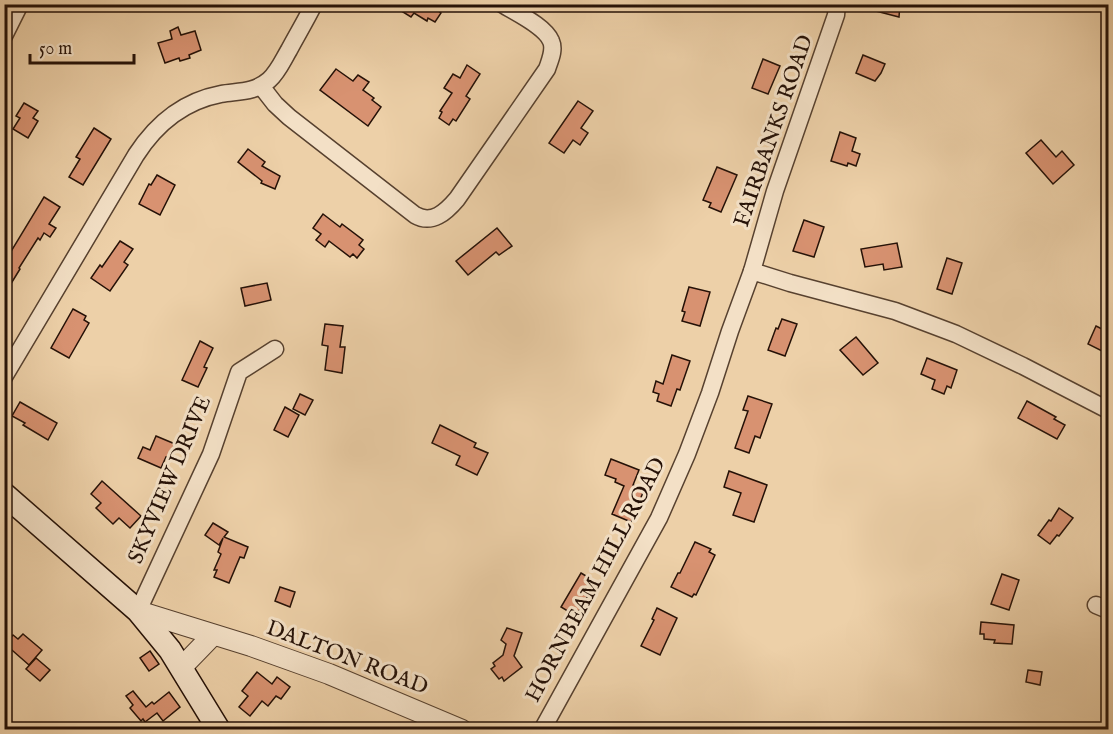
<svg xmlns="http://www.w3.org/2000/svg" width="1113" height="734" font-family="'IM FELL English',serif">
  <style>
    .building { fill: #d89271; stroke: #251107; stroke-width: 1.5 }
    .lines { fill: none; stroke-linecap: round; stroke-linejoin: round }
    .minor-casing { stroke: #57412f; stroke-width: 19 }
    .tertiary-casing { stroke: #57412f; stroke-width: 22 }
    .secondary-casing { stroke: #251107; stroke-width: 25 }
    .minor { stroke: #f3e0c6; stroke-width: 16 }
    .tertiary { stroke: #f3e0c6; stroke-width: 20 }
    .secondary { stroke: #f3e0c6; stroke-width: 22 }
    .labels { text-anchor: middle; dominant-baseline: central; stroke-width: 6; stroke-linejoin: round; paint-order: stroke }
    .street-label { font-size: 22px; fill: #251107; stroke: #f3e0c6 }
  </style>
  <rect width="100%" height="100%" fill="#edd0a8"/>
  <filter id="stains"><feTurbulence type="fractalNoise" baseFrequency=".00333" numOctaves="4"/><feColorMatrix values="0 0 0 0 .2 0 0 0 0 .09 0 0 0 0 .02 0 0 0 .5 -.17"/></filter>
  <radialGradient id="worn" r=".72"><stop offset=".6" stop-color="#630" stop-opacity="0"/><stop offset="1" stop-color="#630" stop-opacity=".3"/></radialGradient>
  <g class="building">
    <polygon points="390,4 428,4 441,13 435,22 428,18 427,21 414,13 411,17"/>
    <polygon points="865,4 900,4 899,17 864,8"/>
    <polygon points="178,27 181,35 195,31 201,50 189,55 190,58 180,61 179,58 165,63 158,43 172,39 170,31"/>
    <polygon points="863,55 885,64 881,73 875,81 856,73"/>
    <polygon points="763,59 780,66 768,94 752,88"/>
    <polygon points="467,65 480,74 466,96 470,99 456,121 453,119 449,125 439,118 442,112 440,111 452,93 444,88 453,74 460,78"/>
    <polygon points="336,69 353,81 358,75 369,82 363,90 374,98 372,100 381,107 368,126 320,90"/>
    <polygon points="578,101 593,111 581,128 588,133 580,145 573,140 564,153 549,143"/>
    <polygon points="24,103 38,111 33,118 38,121 28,138 13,129 20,118 16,116"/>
    <polygon points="94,128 111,139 83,185 69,177 80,159 76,157"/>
    <polygon points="840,132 856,138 852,151 860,154 856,166 848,163 847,166 831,161"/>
    <polygon points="1041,140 1056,157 1062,151 1074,165 1053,184 1026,153"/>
    <polygon points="248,149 265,162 262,166 280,176 275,189 261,183 262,181 238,162"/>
    <polygon points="717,167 737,175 721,212 709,207 711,203 703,200"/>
    <polygon points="157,175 175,185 160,215 139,204 149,184 151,185"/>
    <polygon points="44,197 60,207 49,224 56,228 50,237 44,233 40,240 38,238 19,268 20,269 4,295 4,263"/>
    <polygon points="323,214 340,227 342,224 363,240 359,245 364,249 357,258 353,254 350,257 329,241 325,247 316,240 321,234 313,228"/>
    <polygon points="804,220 824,227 814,257 793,251"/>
    <polygon points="497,228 512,246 499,255 496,252 468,275 456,261"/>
    <polygon points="120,241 133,249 124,262 128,265 110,291 91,278 100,265 102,267"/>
    <polygon points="897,243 902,267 884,270 883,264 865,267 861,249"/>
    <polygon points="947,258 962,263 952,294 937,289"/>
    <polygon points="267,283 271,300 245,306 241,288"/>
    <polygon points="689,287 710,292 700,326 682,321 685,312 682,311"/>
    <polygon points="73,309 86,316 84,320 89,323 69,358 51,348"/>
    <polygon points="782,319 797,324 785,356 768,350 776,328 778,329"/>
    <polygon points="325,324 343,326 340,347 345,347 342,373 325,370 328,346 322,345"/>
    <polygon points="1096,326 1108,332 1108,354 1088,344"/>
    <polygon points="856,337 878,363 863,375 840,350"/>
    <polygon points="200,341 213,348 204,367 207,368 198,387 182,380"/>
    <polygon points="672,355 690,361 680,390 677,389 671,406 657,401 659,394 653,392 656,381 663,384"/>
    <polygon points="927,358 957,370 951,388 947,386 944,394 932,389 935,380 921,374"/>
    <polygon points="300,394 313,400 305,415 293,409"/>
    <polygon points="748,396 772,404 760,438 755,436 749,453 735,448 748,411 743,410"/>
    <polygon points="1027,401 1056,417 1054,419 1065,425 1057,439 1018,418"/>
    <polygon points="20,402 57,423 48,440 23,425 25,423 12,416"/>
    <polygon points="285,407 299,415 288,437 274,430"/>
    <polygon points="440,425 476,443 474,447 488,453 477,475 456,465 460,456 432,443"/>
    <polygon points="156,436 175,444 169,458 166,457 161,468 138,458 143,447 150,450"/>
    <polygon points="611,459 639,470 633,485 644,490 631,522 612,514 624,486 615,482 616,479 605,475"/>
    <polygon points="729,471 767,485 754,522 733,515 741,493 724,487"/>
    <polygon points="102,481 141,516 130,528 119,518 113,524 96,508 101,503 91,494"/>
    <polygon points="1059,508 1073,518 1059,536 1057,535 1050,544 1038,535 1049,520 1051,521"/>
    <polygon points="213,523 228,532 224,537 248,547 244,558 240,557 229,583 214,577 217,570 214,570 221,554 218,552 223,538 219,545 205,535"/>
    <polygon points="695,542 711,549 709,552 715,555 696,595 694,594 692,597 671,587 678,573 680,573"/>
    <polygon points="581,573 596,582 576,616 561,607"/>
    <polygon points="1002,574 1019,580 1009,610 991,604"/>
    <polygon points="280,587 295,592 290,607 275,601"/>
    <polygon points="657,608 677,618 660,655 641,646 654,620 652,619"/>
    <polygon points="981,622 1014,625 1012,644 994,643 995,640 984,639 984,634 980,634"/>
    <polygon points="507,628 522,633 514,656 522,667 504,681 502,677 499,679 491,669 495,666 493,663 503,655 506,644 501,640"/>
    <polygon points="23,634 42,650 29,665 5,644 13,635 18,639"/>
    <polygon points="150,651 159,664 149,671 140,658"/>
    <polygon points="36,658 50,670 40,681 26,669"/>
    <polygon points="1028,670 1042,672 1040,685 1026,682"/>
    <polygon points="257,672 272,684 277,677 290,687 281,699 276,696 268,706 262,701 250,716 239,707 248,696 242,691"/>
    <polygon points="133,691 146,707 152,702 154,704 169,692 180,707 163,721 157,713 145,722 143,719 141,721 130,708 133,705 126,696"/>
  </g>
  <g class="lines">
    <g class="minor-casing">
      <g id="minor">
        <polyline points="4,36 20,4"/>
        <path d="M261,86L275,104L289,117L415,215C432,225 446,212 457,199L547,69C550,60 555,50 551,41C545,26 516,13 502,4"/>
        <polyline points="752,271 775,191 836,15 837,4"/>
        <path d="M4,377L136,155C156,124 184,101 221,94C238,91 254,93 269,80C278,72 283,60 289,50C297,35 306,20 314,4"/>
        <polyline points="1096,605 1108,610"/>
        <polyline points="138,611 211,454 239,372 275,349"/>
        <polyline points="542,730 659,518 687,454 710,393 730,331 752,271 790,283 895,311 956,334 1023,366 1108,410"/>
      </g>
    </g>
    <g class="tertiary-casing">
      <g id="tertiary">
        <polyline points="138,611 251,646 329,674 462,730"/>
        <polyline points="181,668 213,635"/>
      </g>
    </g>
    <g class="secondary-casing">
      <polyline id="secondary" points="4,494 138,611 170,650 219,730"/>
    </g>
    <use href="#minor" class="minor"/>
    <use href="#tertiary" class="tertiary"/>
    <use href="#secondary" class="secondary"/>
  </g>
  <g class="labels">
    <g class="street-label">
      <text transform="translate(774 131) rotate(-71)">FAIRBANKS ROAD</text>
      <text transform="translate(170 480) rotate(-67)">SKYVIEW DRIVE</text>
      <text transform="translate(596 580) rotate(-62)">HORNBEAM HILL ROAD</text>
      <text transform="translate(347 658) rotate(21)">DALTON ROAD</text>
    </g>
  </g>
  <rect width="1113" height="734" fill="none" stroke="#edd0a8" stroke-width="24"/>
  <rect x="6" y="6" width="1101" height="722" fill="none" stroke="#251107" stroke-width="3"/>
  <rect x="12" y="12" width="1089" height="710" fill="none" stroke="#251107" stroke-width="1.5"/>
  <path d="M30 54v9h104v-9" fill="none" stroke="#251107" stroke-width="3"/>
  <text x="39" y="54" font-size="18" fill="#251107" stroke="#f3e0c6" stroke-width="4.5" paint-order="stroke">50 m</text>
  <rect width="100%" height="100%" filter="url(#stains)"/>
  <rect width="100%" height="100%" fill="url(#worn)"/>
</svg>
